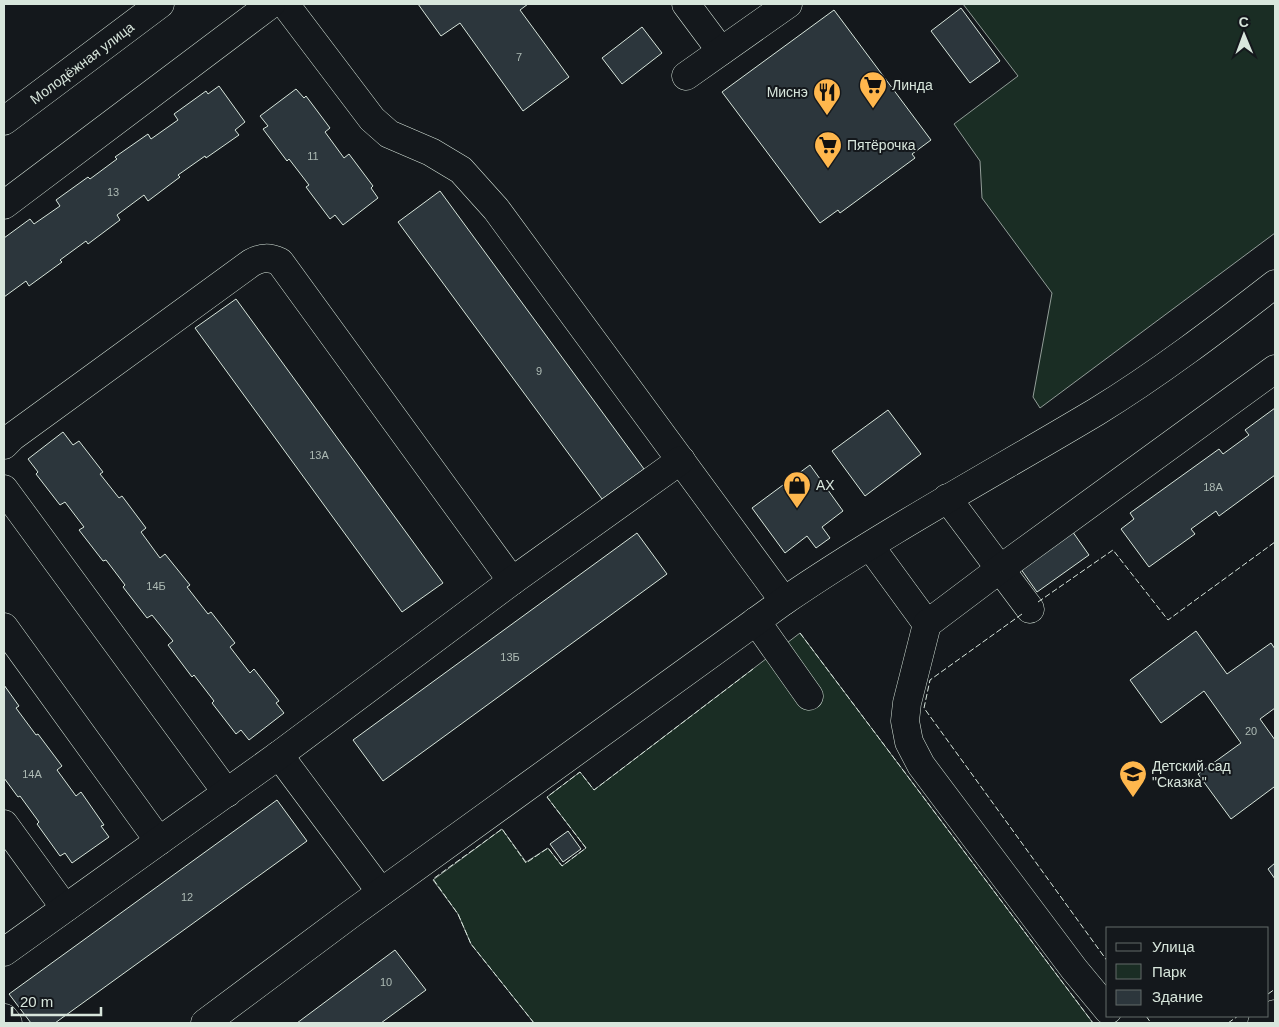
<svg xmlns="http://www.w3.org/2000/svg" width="1279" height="1027" font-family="Helvetica,sans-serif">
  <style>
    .green { fill: #1a2d24; stroke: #939e99 }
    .building { fill: #2c363c; stroke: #d8e6dc }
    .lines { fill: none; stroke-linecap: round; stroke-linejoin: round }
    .minor-casing { stroke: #d8e6dc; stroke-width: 29 }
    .minor { stroke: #14181c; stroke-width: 28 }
    .fence { stroke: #d8e6dc; stroke-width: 1; stroke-dasharray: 6 2.5; stroke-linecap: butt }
    .labels { text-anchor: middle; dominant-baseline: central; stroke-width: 4; stroke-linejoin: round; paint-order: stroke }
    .number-label { font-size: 11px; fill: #adbab4 }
    .street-label { font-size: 14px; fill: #d8e6dc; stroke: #14181c }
    .poi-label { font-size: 14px; fill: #d8e6dc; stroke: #14181c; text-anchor: start }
  </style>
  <rect width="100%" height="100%" fill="#14181c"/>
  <g class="green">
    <polygon points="963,4 1275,4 1275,233 1040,408 1033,397 1052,293 982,198 980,161 954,124 1018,76"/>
    <polygon points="800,633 1093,1023 534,1023 471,944 458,914 433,880 502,829 526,862 548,848 562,866 586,848 547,797 580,772 594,790"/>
  </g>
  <g class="building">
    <polygon points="418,4 528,4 520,10 569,77 523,111 460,23 441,36"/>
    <polygon points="961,8 1000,61 970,83 931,31"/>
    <polygon points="834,10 931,140 912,154 915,158 840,213 838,210 820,223 722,92"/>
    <polygon points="642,27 662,53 622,84 602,58"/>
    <polygon points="219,86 245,122 235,130 239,135 206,158 205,156 178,175 180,177 148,201 144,195 117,215 120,220 88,244 86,241 60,260 62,262 29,286 26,281 4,297 4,238 30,219 34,224 60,206 56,200 88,177 90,179 117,159 115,157 148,134 151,139 178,120 174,114 206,91 208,94"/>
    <polygon points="296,89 304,98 306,96 330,128 325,132 344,158 349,154 373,186 371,188 378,198 343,225 335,215 330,219 306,187 309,185 289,159 287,161 263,129 268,126 260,116"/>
    <polygon points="440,191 644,469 602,499 398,222"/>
    <polygon points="236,299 443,583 402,612 195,328"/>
    <polygon points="1275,408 1275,475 1219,516 1216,511 1191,529 1195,534 1149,567 1121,529 1134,519 1130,513 1219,449 1223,454 1249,435 1245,430"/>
    <polygon points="888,410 921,454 865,496 832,451"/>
    <polygon points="63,432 73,445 79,441 103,472 100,474 119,498 122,496 146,528 141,532 160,558 165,554 190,585 187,587 208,614 211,612 235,643 230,647 250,673 254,669 279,701 276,703 284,713 249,740 241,730 236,734 212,703 214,701 194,675 192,677 168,645 173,641 152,615 147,618 123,587 125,585 106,560 103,561 79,530 84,527 65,502 60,505 36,474 38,472 28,459"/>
    <polygon points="810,465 843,511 822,527 830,538 816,548 807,536 785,553 752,508"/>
    <polygon points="1070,528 1089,555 1037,592 1018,565"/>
    <polygon points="637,533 667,574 383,781 353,740"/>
    <polygon points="1196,631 1227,674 1271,643 1275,649 1275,708 1260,719 1275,740 1275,789 1274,787 1231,819 1198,774 1241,743 1204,691 1161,723 1130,680"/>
    <polygon points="4,685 19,706 16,708 36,735 38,734 62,766 57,770 76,796 81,792 104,825 101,826 109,837 72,863 65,853 60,856 37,824 39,822 20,796 18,797 4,778"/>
    <polygon points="277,800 307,841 55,1023 31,1023 9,994"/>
    <polygon points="568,831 581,849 563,862 550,844"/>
    <polygon points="1275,863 1275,879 1268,869"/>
    <polygon points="395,950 426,990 381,1023 297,1023"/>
  </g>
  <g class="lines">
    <g class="minor-casing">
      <g id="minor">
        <polyline points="285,4 372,119 389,134 431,152 461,170 496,209 784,601"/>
        <polyline points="686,4 721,51"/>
        <polyline points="686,76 788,4"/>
        <polyline points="4,121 160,4"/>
        <polyline points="4,205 271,4"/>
        <path d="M4,445L12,437L251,263C262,257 269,257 280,262L512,581"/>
        <polyline points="4,489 227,793"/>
        <polyline points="947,498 1030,609"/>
        <polyline points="870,546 927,624"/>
        <polyline points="756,621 809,696"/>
        <polyline points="4,627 159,841"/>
        <polyline points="279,755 381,892"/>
        <polyline points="4,824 65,908"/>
        <polyline points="4,952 279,755 512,581 681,460"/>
        <polyline points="1108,1010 1074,969 921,765 909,742 905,721 907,703 927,624 1000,569 1275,369"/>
        <polyline points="4,1018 8,1023"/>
        <path d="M205,1023L351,914L784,601C885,532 992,474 1096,412C1158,374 1217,329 1275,284"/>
        <polyline points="1262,1023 1275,1014"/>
      </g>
    </g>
    <use href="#minor" class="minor"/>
    <g class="fence">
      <polyline points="1038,602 1113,550 1168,620 1275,542"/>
      <polyline points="1022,614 930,680 924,708 1108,962"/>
      <polyline points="800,633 1093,1023"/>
      <polyline points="1268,994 1275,989"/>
      <polyline points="1146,1016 1151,1023"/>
      <polyline points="534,1023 471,944 458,914 433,879 502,829 526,863 548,848 562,866 586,848 547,797 580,772 594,790 753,669"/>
      <polyline points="1228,1023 1238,1016"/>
    </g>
  </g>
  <defs>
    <g id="supermarket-pin" transform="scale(1.4375)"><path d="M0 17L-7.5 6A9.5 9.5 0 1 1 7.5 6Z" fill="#ffb74d" stroke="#14181c"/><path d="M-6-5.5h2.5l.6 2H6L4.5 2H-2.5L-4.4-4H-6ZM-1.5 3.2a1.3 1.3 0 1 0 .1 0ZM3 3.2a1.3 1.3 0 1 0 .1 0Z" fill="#111"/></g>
    <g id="restaurant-pin" transform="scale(1.4375)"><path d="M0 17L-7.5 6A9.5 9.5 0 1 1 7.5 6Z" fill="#ffb74d" stroke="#14181c"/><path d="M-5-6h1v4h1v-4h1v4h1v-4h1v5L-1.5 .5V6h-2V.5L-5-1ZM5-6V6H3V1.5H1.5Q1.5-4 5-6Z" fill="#111"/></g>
    <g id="shop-pin" transform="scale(1.4375)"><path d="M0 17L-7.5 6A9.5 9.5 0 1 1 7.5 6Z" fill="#ffb74d" stroke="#14181c"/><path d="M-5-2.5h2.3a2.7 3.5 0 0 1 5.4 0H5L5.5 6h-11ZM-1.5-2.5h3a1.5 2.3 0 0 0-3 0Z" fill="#111"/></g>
    <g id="school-pin" transform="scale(1.4375)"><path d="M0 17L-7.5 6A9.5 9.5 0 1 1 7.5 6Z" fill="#ffb74d" stroke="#14181c"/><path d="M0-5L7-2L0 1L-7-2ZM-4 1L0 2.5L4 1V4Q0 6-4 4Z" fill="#111"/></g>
  </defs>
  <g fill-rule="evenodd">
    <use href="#supermarket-pin" x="873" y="85"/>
    <use href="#restaurant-pin" x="827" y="92"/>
    <use href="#supermarket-pin" x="828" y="145"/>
    <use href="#shop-pin" x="797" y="485"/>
    <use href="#school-pin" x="1133" y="774"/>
  </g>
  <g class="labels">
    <g class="number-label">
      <text x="519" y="57">7</text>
      <text x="313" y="156">11</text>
      <text x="113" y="192">13</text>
      <text x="539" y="371">9</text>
      <text x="319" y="455">13А</text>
      <text x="1213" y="487">18А</text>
      <text x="156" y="586">14Б</text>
      <text x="510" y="657">13Б</text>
      <text x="1251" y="731">20</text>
      <text x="32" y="774">14А</text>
      <text x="187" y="897">12</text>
      <text x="386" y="982">10</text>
    </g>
    <g class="street-label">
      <text transform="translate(82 63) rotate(-37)">Молодёжная улица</text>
    </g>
    <g class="poi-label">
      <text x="892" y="85">Линда</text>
      <text x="808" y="92" text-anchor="end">Миснэ</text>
      <text x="847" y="145">Пятёрочка</text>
      <text x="816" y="485">АХ</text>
      <text x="1152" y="766">Детский сад<tspan x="1152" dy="16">"Сказка"</tspan></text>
    </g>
  </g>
  <rect width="1279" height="1027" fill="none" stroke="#d8e6dc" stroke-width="10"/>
  <rect x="1106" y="927" width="162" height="90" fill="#14181c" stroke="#626a69"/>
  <rect x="1116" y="943" width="25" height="8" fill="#14181c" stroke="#626a69"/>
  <text x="1152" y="952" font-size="15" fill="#d8e6dc">Улица</text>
  <rect x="1116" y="964" width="25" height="15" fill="#1a2d24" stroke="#626a69"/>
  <text x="1152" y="977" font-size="15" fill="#d8e6dc">Парк</text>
  <rect x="1116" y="990" width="25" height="15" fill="#2c363c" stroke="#626a69"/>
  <text x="1152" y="1002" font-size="15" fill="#d8e6dc">Здание</text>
  <g transform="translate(1244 35) rotate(359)" stroke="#14181c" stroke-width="4" paint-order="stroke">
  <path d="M0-4L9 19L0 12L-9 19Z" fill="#d8e6dc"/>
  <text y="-8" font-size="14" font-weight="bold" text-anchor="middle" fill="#d8e6dc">С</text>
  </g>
  <path d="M12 1007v8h89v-8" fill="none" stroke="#d8e6dc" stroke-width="2.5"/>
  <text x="20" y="1007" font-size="15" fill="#d8e6dc" stroke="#14181c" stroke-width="4" paint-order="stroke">20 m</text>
</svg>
